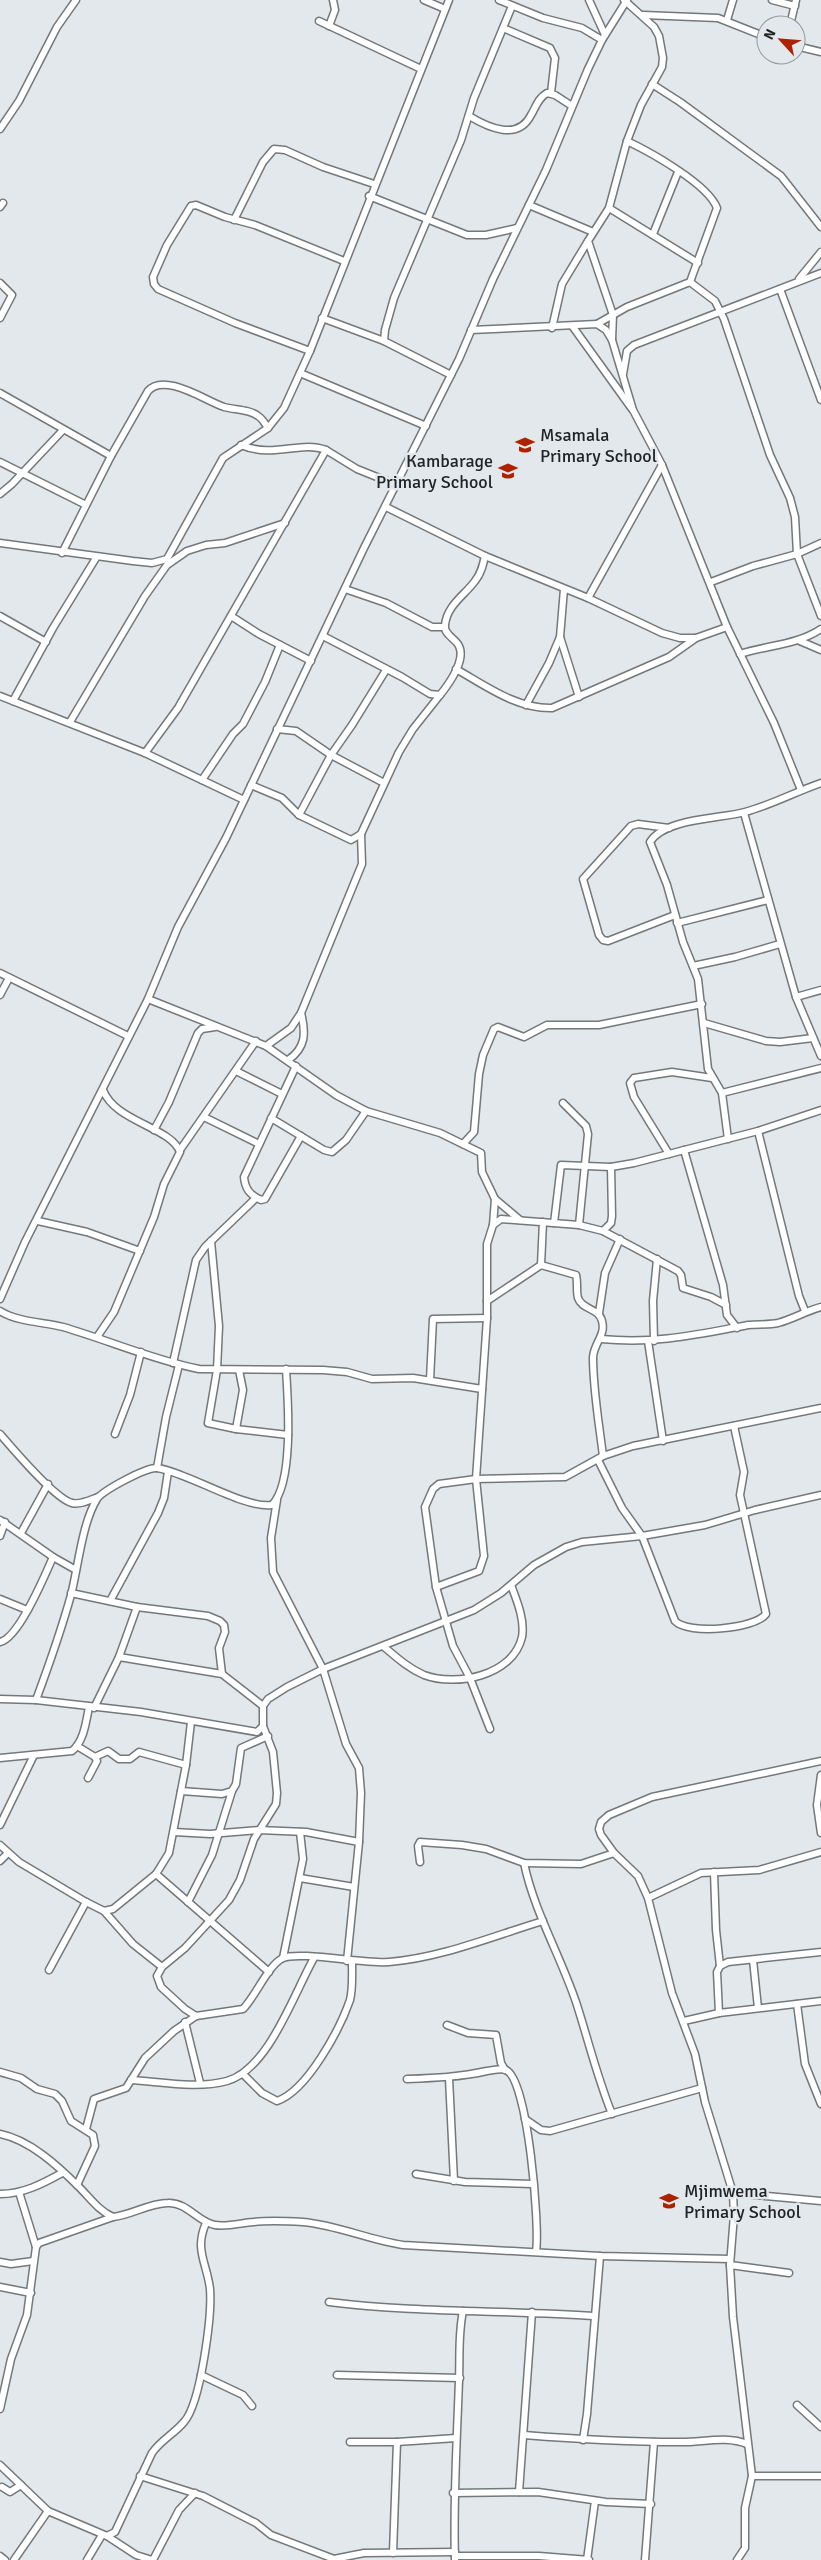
<svg xmlns="http://www.w3.org/2000/svg" width="821" height="2560" font-family="Signika,sans-serif">
  <style>
    .lines { fill: none; stroke-linecap: round; stroke-linejoin: round }
    .minor-casing { stroke: #73787b; stroke-width: 9 }
    .minor { stroke: #fff; stroke-width: 6 }
    .labels { text-anchor: middle; dominant-baseline: central; stroke-width: 5; stroke-linejoin: round; paint-order: stroke }
    .poi-label { font-size: 18px; fill: #212325; stroke: #e2e8eb; text-anchor: start }
  </style>
  <rect width="100%" height="100%" fill="#e2e8eb"/>
  <g class="lines">
    <g class="minor-casing">
      <g id="minor">
        <polyline points="424,0 445,9"/>
        <polyline points="499,0 543,18 582,28 602,40"/>
        <polyline points="589,0 605,35"/>
        <polyline points="772,0 795,6"/>
        <polyline points="643,15 718,18 766,37"/>
        <polyline points="727,20 733,0"/>
        <polyline points="319,21 421,69"/>
        <polyline points="790,25 796,0"/>
        <polyline points="329,26 335,10 333,0"/>
        <polyline points="503,28 550,48 555,58 551,93"/>
        <polyline points="796,46 821,52"/>
        <polyline points="652,84 680,102 781,176 821,227"/>
        <path d="M469,116C489,128 518,141 531,115C536,107 538,98 547,93L555,95L572,106"/>
        <polyline points="0,129 19,101 57,27 76,0"/>
        <polyline points="369,196 467,235 486,235 517,228"/>
        <polyline points="529,205 593,232"/>
        <polyline points="0,207 3,203"/>
        <polyline points="609,208 698,263"/>
        <polyline points="234,220 263,162 274,149 285,150 323,167 374,184"/>
        <polyline points="653,234 678,172"/>
        <polyline points="799,279 821,252"/>
        <polyline points="690,282 715,301 724,319 770,455 790,498 795,517 797,554 821,616"/>
        <polyline points="0,283 12,295 0,318"/>
        <polyline points="780,289 821,400"/>
        <polyline points="322,318 384,341 451,375"/>
        <path d="M597,324L627,307L690,282L717,208C708,184 650,152 627,141"/>
        <polyline points="573,327 632,409"/>
        <polyline points="552,328 562,284 588,241"/>
        <polyline points="471,330 597,324 606,330 612,340 633,410 662,465 727,627 774,723 801,790"/>
        <polyline points="612,340 613,315 588,241 609,208 627,141 641,105 662,67 663,58 659,36 654,27 624,0"/>
        <polyline points="384,341 385,330 394,298 461,140 474,98 512,6"/>
        <polyline points="310,351 235,323 158,289 154,284 153,277 167,245 191,206 196,205 225,217 255,225 344,261"/>
        <polyline points="300,373 426,426"/>
        <polyline points="623,374 627,351 634,345 821,273"/>
        <polyline points="0,393 111,456 62,553"/>
        <path d="M241,445C275,459 300,440 326,450"/>
        <path d="M111,456L148,391C164,372 206,401 224,407C235,410 249,409 258,416C263,419 265,424 268,428"/>
        <polyline points="0,462 86,505"/>
        <polyline points="0,494 12,484 63,430"/>
        <polyline points="386,507 485,556 588,598 662,633 680,638 696,638 727,627"/>
        <polyline points="0,543 133,561 152,563 167,559 223,458 268,428 284,408 310,351 449,0"/>
        <polyline points="711,582 753,566 797,554 821,543"/>
        <polyline points="345,589 386,603 432,627 444,627"/>
        <polyline points="588,598 662,465"/>
        <polyline points="0,616 46,642"/>
        <polyline points="231,616 259,634 311,661"/>
        <path d="M323,636L402,677L430,694L440,695C449,684 466,660 459,646C456,639 443,634 445,625C447,605 465,595 475,581C481,574 483,565 485,556"/>
        <polyline points="560,637 579,697"/>
        <polyline points="800,641 821,650"/>
        <path d="M740,654C768,645 797,645 821,629"/>
        <path d="M456,669C486,686 517,709 552,708L669,657L696,638"/>
        <polyline points="0,696 145,753 244,800"/>
        <polyline points="13,701 53,628 96,558"/>
        <polyline points="526,705 549,663 560,637 564,589"/>
        <polyline points="70,722 145,596 167,565 187,551 206,545 225,543 285,523"/>
        <polyline points="277,729 296,731 331,755 384,783"/>
        <polyline points="145,753 178,708 326,450 357,469 397,485"/>
        <polyline points="202,780 233,734 243,724 265,682 280,645"/>
        <polyline points="251,785 282,798 299,815 351,840 361,834 399,752 413,729 440,695"/>
        <polyline points="744,813 796,997 821,1056"/>
        <polyline points="299,815 331,755 352,725 386,670"/>
        <polyline points="669,828 638,824 631,826 583,879 599,935 603,940 608,941 675,915"/>
        <polyline points="677,923 768,900"/>
        <polyline points="693,966 735,957 780,944"/>
        <polyline points="0,973 128,1036"/>
        <polyline points="0,995 9,978"/>
        <polyline points="796,997 821,990"/>
        <polyline points="148,999 266,1046 336,1095 366,1111 440,1133 481,1153 482,1172 495,1199 493,1225"/>
        <polyline points="704,1023 766,1041 780,1042 813,1038"/>
        <polyline points="266,1046 291,1028 301,1013 362,864 361,834"/>
        <path d="M288,1060C306,1048 306,1033 301,1013"/>
        <path d="M296,1066L244,1177C245,1189 250,1195 261,1200L265,1199L301,1136"/>
        <polyline points="236,1071 282,1094"/>
        <polyline points="722,1093 821,1068"/>
        <polyline points="563,1103 586,1126 588,1134 579,1225"/>
        <polyline points="204,1117 259,1144"/>
        <polyline points="271,1118 324,1150 332,1152 346,1140 366,1111"/>
        <polyline points="154,1130 169,1102 198,1033 202,1029 215,1027"/>
        <polyline points="758,1131 799,1296 805,1311"/>
        <path d="M728,1139L722,1093L708,1069L698,979L683,942L667,885L650,842C665,818 720,819 745,812C771,805 795,792 821,783"/>
        <polyline points="463,1144 474,1132 479,1074 483,1055 494,1029 498,1027 524,1037 547,1025 599,1025 702,1004"/>
        <polyline points="180,1150 256,1041"/>
        <polyline points="684,1150 723,1285 727,1315 737,1328"/>
        <polyline points="669,1154 634,1097 630,1083 634,1078 672,1072 712,1078"/>
        <polyline points="495,1199 520,1220"/>
        <polyline points="38,1221 87,1232 140,1251"/>
        <path d="M543,1222L541,1265L576,1275C578,1282 576,1291 578,1298C582,1310 599,1308 602,1321C606,1335 594,1343 593,1357C593,1390 599,1423 603,1456"/>
        <polyline points="554,1223 561,1165 611,1167 634,1163 758,1131 821,1110"/>
        <polyline points="603,1231 611,1223 612,1216 611,1167"/>
        <polyline points="211,1241 219,1326 217,1370 208,1423 236,1429 288,1435"/>
        <polyline points="0,1299 25,1242 148,999 178,927 226,838 364,548 459,359 493,279 546,170 588,69 602,40 627,0"/>
        <polyline points="487,1301 541,1265"/>
        <path d="M0,1311C18,1322 43,1322 63,1327C108,1340 153,1360 199,1369L323,1370L347,1372L372,1379L413,1378L482,1389"/>
        <polyline points="599,1313 605,1273 620,1239"/>
        <path d="M97,1337L114,1312L154,1217L164,1184L180,1152C171,1127 115,1122 103,1090"/>
        <path d="M601,1339C657,1344 694,1335 748,1325C758,1324 769,1325 778,1323C793,1319 806,1311 821,1307"/>
        <polyline points="648,1341 663,1441"/>
        <polyline points="654,1341 653,1301 657,1259"/>
        <polyline points="173,1363 196,1260 205,1247 256,1198"/>
        <polyline points="430,1380 433,1319 487,1318"/>
        <polyline points="236,1429 243,1390 239,1370"/>
        <path d="M0,1434C13,1449 55,1499 72,1503C80,1505 90,1500 98,1497"/>
        <polyline points="115,1434 130,1395 141,1352"/>
        <path d="M598,1460L622,1508L642,1536L675,1621C688,1635 755,1629 766,1614L740,1495L744,1472L734,1426"/>
        <polyline points="157,1468 166,1417 179,1365"/>
        <polyline points="277,1500 271,1538 273,1572 323,1669 346,1744 359,1768 361,1793 359,1842 347,1961"/>
        <polyline points="0,1520 53,1557 76,1570"/>
        <polyline points="21,1533 48,1484"/>
        <polyline points="0,1536 5,1522"/>
        <polyline points="436,1587 479,1571 484,1556 476,1479 487,1318 487,1244 493,1225 501,1219 579,1225 603,1231 678,1271 681,1275 683,1288 711,1297 726,1305"/>
        <polyline points="71,1593 137,1607 208,1616 220,1621 224,1625 225,1632 219,1648 222,1674"/>
        <polyline points="0,1599 27,1610"/>
        <polyline points="110,1601 158,1513 164,1498 168,1472"/>
        <path d="M0,1642C19,1638 45,1575 53,1557"/>
        <path d="M383,1646C396,1657 408,1668 424,1675C456,1687 513,1676 522,1637C525,1620 517,1601 511,1585"/>
        <polyline points="119,1657 222,1674 263,1706"/>
        <polyline points="0,1699 36,1700 141,1712 257,1732 263,1726 263,1706 268,1699 287,1687 323,1669 474,1610 501,1593 534,1565 566,1547 582,1542 642,1536 705,1525 755,1510 821,1495"/>
        <path d="M36,1700C49,1665 61,1631 71,1595C78,1568 82,1523 97,1499C102,1491 146,1467 157,1468C187,1472 244,1509 272,1505C294,1483 288,1400 286,1369"/>
        <polyline points="94,1708 119,1657 137,1607"/>
        <path d="M263,1726L273,1752L277,1793L276,1804L254,1839L240,1880L229,1900L185,1948L162,1967L157,1976L161,1987L185,2009L196,2016L243,2009C256,1996 268,1965 283,1958C299,1951 365,1964 389,1962C441,1958 493,1936 543,1921"/>
        <polyline points="490,1729 470,1678 453,1646 436,1587 425,1507 433,1489 439,1484 476,1479 565,1477 603,1456 633,1446 821,1408"/>
        <polyline points="77,1746 95,1757 97,1761 88,1778"/>
        <polyline points="95,1757 108,1751 119,1759 130,1759 139,1752 186,1765"/>
        <path d="M0,1758L72,1751C84,1741 86,1722 89,1707"/>
        <polyline points="821,1775 817,1805 821,1833"/>
        <polyline points="181,1791 222,1794 232,1791 236,1784 241,1748 268,1736"/>
        <polyline points="0,1825 34,1755"/>
        <polyline points="174,1832 210,1834 259,1830 306,1832 359,1842"/>
        <polyline points="0,1845 19,1862 86,1902 104,1911 113,1909 156,1874 169,1853 186,1765 191,1722"/>
        <polyline points="0,1861 8,1853"/>
        <polyline points="420,1862 418,1846 420,1842 462,1845 486,1849 524,1863 581,1864 614,1853"/>
        <path d="M524,1863C534,1911 560,1955 576,2002C588,2039 597,2077 612,2114"/>
        <polyline points="714,1872 716,1930 720,1966"/>
        <polyline points="156,1874 269,1972"/>
        <polyline points="300,1878 354,1887"/>
        <polyline points="648,1898 701,1873 759,1870 821,1852"/>
        <polyline points="188,1902 212,1855 232,1791"/>
        <polyline points="104,1911 133,1944 162,1967"/>
        <polyline points="283,1958 303,1859 300,1832"/>
        <polyline points="753,1960 758,2008"/>
        <polyline points="49,1970 86,1902"/>
        <polyline points="797,2004 805,2064 821,2104"/>
        <polyline points="719,2013 717,1972 720,1966 728,1962 821,1952"/>
        <polyline points="684,2021 719,2013 821,2001"/>
        <polyline points="185,2022 200,2083"/>
        <polyline points="447,2025 468,2033 496,2035 501,2063 505,2070"/>
        <polyline points="0,2072 21,2078 37,2089 55,2094 62,2101 71,2121 93,2135 95,2146 77,2185"/>
        <path d="M243,2074L262,2093L277,2101C307,2091 340,2029 350,2000C353,1988 352,1974 352,1961"/>
        <polyline points="449,2078 454,2181"/>
        <path d="M407,2079C435,2078 460,2077 487,2071C492,2070 501,2068 506,2070C528,2079 540,2227 536,2251"/>
        <path d="M131,2080C162,2082 197,2089 227,2081C269,2069 294,1993 314,1958"/>
        <polyline points="525,2119 541,2130 550,2131 702,2088"/>
        <polyline points="86,2129 94,2099 126,2088 145,2058 174,2031 196,2016"/>
        <path d="M0,2134C30,2140 58,2166 79,2187C90,2198 99,2211 113,2217C132,2215 149,2203 168,2203C187,2202 198,2222 215,2225C227,2227 241,2223 253,2222C270,2220 287,2221 303,2222C337,2225 369,2240 403,2245L600,2256L730,2259"/>
        <polyline points="416,2174 465,2182 532,2184"/>
        <polyline points="19,2192 36,2247"/>
        <polyline points="733,2193 821,2201"/>
        <path d="M0,2194C23,2194 42,2184 62,2173"/>
        <polyline points="0,2262 11,2264 33,2261"/>
        <polyline points="730,2265 789,2273"/>
        <polyline points="0,2287 31,2293"/>
        <path d="M329,2302C417,2313 505,2310 593,2316"/>
        <polyline points="201,2375 243,2395 252,2406"/>
        <polyline points="337,2375 460,2378"/>
        <polyline points="797,2405 821,2427"/>
        <polyline points="0,2409 11,2359 27,2315 36,2247 39,2243 113,2217"/>
        <path d="M524,2435C575,2439 626,2442 678,2442C700,2443 726,2435 747,2444"/>
        <polyline points="583,2440 587,2414 600,2256"/>
        <polyline points="350,2442 397,2442 456,2438"/>
        <path d="M0,2465L48,2511L107,2536L115,2532L152,2453C161,2440 174,2434 184,2422C201,2403 212,2315 210,2289C207,2263 194,2250 206,2223"/>
        <polyline points="140,2476 203,2496 256,2523 271,2535 334,2559 364,2553 455,2552"/>
        <polyline points="752,2476 821,2476"/>
        <polyline points="2,2487 10,2492 21,2485"/>
        <polyline points="519,2492 532,2312"/>
        <polyline points="453,2493 538,2492 606,2502 651,2504"/>
        <polyline points="107,2536 136,2555 152,2560"/>
        <polyline points="393,2553 397,2442"/>
        <polyline points="0,2556 5,2560"/>
        <polyline points="455,2556 539,2556 589,2560"/>
        <polyline points="14,2560 48,2511"/>
        <polyline points="87,2560 102,2535"/>
        <polyline points="153,2560 179,2510 195,2493"/>
        <path d="M455,2560C453,2500 457,2440 459,2380C460,2356 458,2335 463,2311"/>
        <polyline points="587,2560 595,2501"/>
        <polyline points="645,2560 654,2442"/>
        <polyline points="737,2560 745,2548 745,2508 752,2476 733,2317 730,2265 734,2215 733,2193 705,2102 695,2054 672,1993 648,1898 638,1876 614,1853 601,1835 599,1829 601,1822 609,1815 652,1797 821,1761"/>
      </g>
    </g>
    <use href="#minor" class="minor"/>
  </g>
  <defs>
    <g id="school-bare" transform="scale(1.5)"><path d="M0-5L7-2L0 1L-7-2ZM-4 1L0 2.5L4 1V4Q0 6-4 4Z" fill="#af2200" stroke="#e2e8eb" stroke-width="2.5" paint-order="stroke"/></g>
  </defs>
  <g fill-rule="evenodd">
    <use href="#school-bare" x="525" y="445"/>
    <use href="#school-bare" x="508" y="471"/>
    <use href="#school-bare" x="669" y="2201"/>
  </g>
  <g class="labels">
    <g class="poi-label">
      <text x="540" y="435">Msamala<tspan x="540" dy="21">Primary School</tspan></text>
      <text x="493" y="461" text-anchor="end">Kambarage<tspan x="493" dy="21">Primary School</tspan></text>
      <text x="684" y="2191">Mjimwema<tspan x="684" dy="21">Primary School</tspan></text>
    </g>
  </g>
  <g transform="translate(781 40) rotate(296)"><circle r="24" fill="#e2e8eb" stroke="#95999c"/>
  <path d="M0-4L9 19L0 12L-9 19Z" fill="#af2200"/>
  <text y="-8" font-size="14" font-weight="bold" text-anchor="middle" fill="#212325">N</text>
  </g>
</svg>
